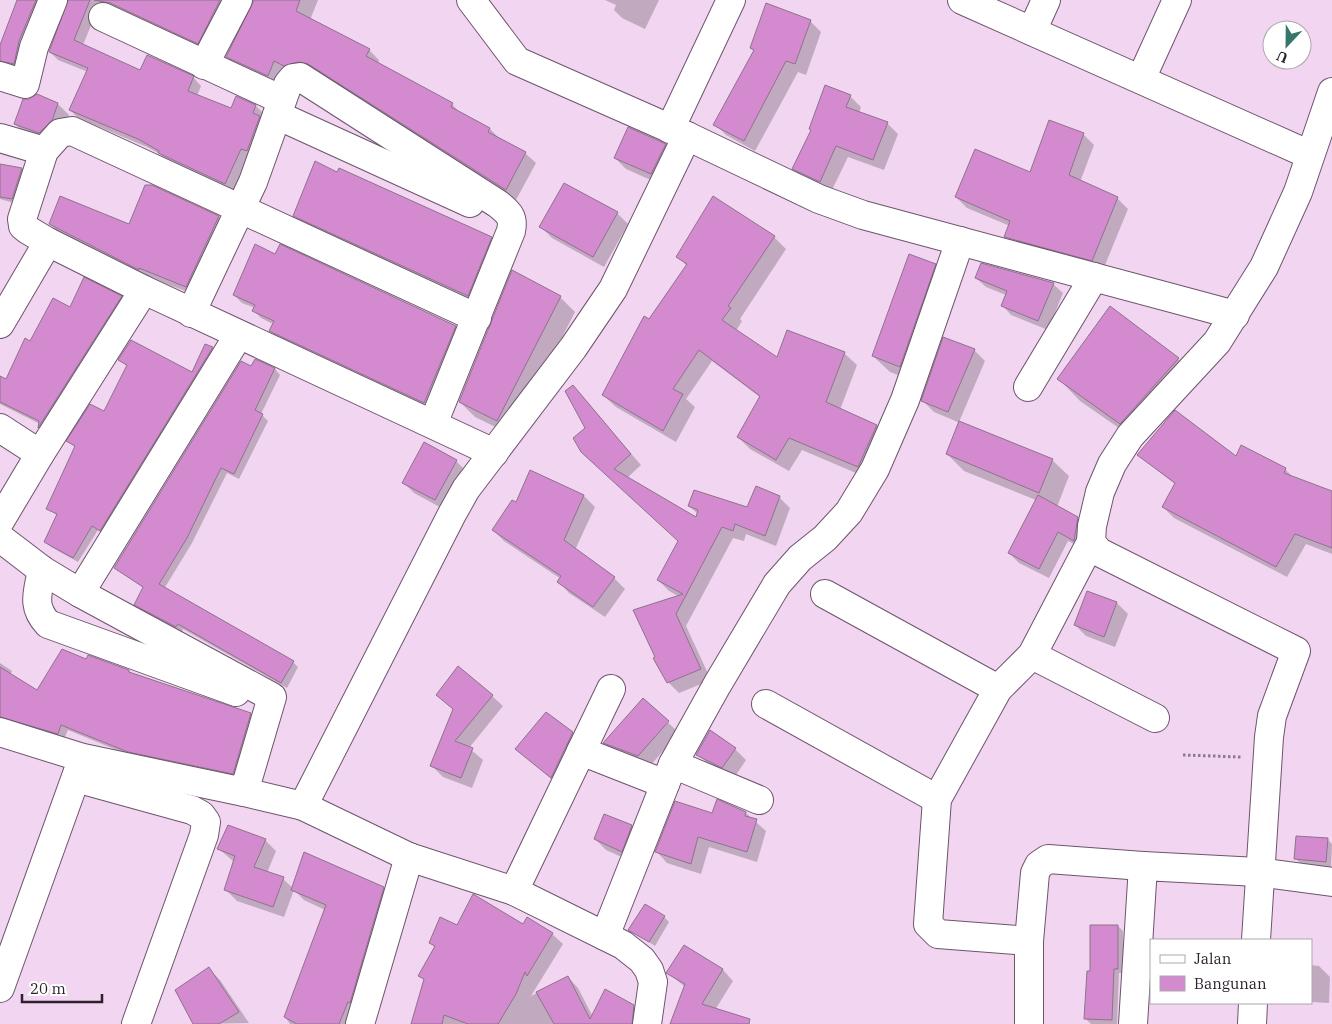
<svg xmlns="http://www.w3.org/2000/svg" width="1332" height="1024" font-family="'IBM Plex Serif',serif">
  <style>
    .shadow { fill: #0003 }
    .building { fill: #d38acf; stroke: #8d738b }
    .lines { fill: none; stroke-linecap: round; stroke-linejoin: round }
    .minor-casing { stroke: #6d546c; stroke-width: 30 }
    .path { stroke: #8e7a8d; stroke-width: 3; stroke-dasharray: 2.5 2.5; stroke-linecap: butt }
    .minor { stroke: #fff; stroke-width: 28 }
  </style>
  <rect width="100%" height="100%" fill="#f2d5f0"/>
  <g class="shadow">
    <polygon points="18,0 48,0 22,71 0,67 0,49"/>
    <polygon points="70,0 234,0 206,51 99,6 83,45 141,71 193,77 201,86 197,96 231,110 237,98 256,106 264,114 233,192 167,161 160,154 147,147 78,118 70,110 88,72 58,60 50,52"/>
    <polygon points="254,0 318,0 310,20 369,50 379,60 378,64 452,104 462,115 490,129 501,140 525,153 536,163 516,200 320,74 279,86 238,67 227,57"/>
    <polygon points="605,0 659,0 645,29 622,18 614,10 616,5"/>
    <polygon points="810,21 821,32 806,75 798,72 755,151 726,135 715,124 755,51 751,48"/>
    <polygon points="850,96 861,107 859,113 887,123 898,134 884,170 848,157 831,192 805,180 794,169"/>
    <polygon points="58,104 69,115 62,132 50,143 26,135 15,124"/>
    <polygon points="1083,134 1094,145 1080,182 1117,198 1128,209 1103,270 1016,247 1006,236 1010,226 967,208 956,197 1031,174"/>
    <polygon points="665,145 676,156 662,185 626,169 615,158"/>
    <polygon points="0,166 22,169 27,174 17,204 0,199"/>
    <polygon points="152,188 219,217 227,225 194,294 147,277 58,232 50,224 130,226"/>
    <polygon points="617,213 628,224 604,267 552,238 541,227"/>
    <polygon points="295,216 491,238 497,244 474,302 301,222"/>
    <polygon points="774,237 786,249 740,319 742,321 736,331 777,359 844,353 857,365 840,410 876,426 889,438 870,479 802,450 789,471 750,449 738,437 761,398 712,361 686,399 695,407 676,442 616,407 603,395 649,321 687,266 677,256"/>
    <polygon points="276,255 455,327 463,334 432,410 278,338 270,331 273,324 261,318 254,311 255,308 242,303 234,295"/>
    <polygon points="935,265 951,281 916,382 890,372 873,356"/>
    <polygon points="976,278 1053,284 1063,293 1048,330 1011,315 1002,305 1006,295 986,287"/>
    <polygon points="121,297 127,304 45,433 39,428 40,424 0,404 0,385 6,381 31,342 71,308"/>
    <polygon points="560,297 575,312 512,435 475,417 460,402"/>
    <polygon points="1111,308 1178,359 1199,381 1142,444 1080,401 1059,379"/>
    <polygon points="212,348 217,354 106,535 98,530 78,562 51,547 45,541 58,516 48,509 76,448 68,441 104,412 128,367 119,360 193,373"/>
    <polygon points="974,350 985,361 959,422 1052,460 1069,476 1057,507 1077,518 1087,528 1084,549 1068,541 1049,578 1019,563 1009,553 1036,500 964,471 947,454 960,423 934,412 923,401"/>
    <polygon points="255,360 275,369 280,375 261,414 268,421 239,479 227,473 192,543 164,589 293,662 298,667 287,688 183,629 182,632 141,610 136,604 144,588 115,568"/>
    <polygon points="573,387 641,465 627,478 697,519 698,514 689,506 747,508 779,497 790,508 776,546 746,534 744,541 733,538 686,626 711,680 679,693 668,682 657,658 680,597 669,591 658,580 679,541 594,463 587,428"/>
    <polygon points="1138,455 1237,458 1285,469 1294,478 1332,492 1332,554 1306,544 1287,577 1174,518 1163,507 1175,484"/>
    <polygon points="456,461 467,472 447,511 414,493 403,482"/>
    <polygon points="531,472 584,496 595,507 575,550 614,578 625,589 605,617 569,593 559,582 561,579 504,541 493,530 516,504"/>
    <polygon points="1088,592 1117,603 1128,614 1115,647 1086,636 1075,625"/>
    <polygon points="87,660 129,671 132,675 250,714 257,721 239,779 136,758 68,730 64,739 0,719 0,663 12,671 10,675 37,692"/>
    <polygon points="438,695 492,696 503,706 469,748 483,760 472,788 443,777 432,766 454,710"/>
    <polygon points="643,699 679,733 649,767 615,753 604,743"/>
    <polygon points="572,733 583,744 562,788 517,749"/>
    <polygon points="735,749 746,760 734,778 709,765 698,754"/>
    <polygon points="746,813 766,831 757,862 709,847 701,874 667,863 657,852 713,815"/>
    <polygon points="631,826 642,837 633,862 606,850 595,839"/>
    <polygon points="265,840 276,851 267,873 283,879 293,888 383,888 394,899 354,1024 290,1024 285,1017 325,910 304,900 294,890 284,917 237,901 226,890 234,862 219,849"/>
    <polygon points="1328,840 1332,844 1331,867 1301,864 1296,859"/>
    <polygon points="664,917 669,922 655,946 630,930"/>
    <polygon points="523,925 552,934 563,944 531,996 568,977 578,988 593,1017 633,1006 644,1017 643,1024 412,1024 425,981 420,976 435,948 431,943 458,927"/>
    <polygon points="1118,926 1123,931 1123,973 1119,973 1117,1024 1091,1024 1086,1019 1091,972"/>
    <polygon points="684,946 723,970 733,981 715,1010 731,1024 672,1024 685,987 668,973"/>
    <polygon points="1311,965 1319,966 1330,977 1329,1003 1311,1002"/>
    <polygon points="209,969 220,980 249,1023 195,1024"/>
  </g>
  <g class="building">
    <polygon points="17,0 36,0 19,41 14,64 0,61 0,45"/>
    <polygon points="68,0 90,0 74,40 140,70 147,55 194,76 188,91 231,108 236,96 256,105 253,113 260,116 247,151 241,149 225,184 158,153 159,151 138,139 69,110 88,68 49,52"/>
    <polygon points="94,0 220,0 198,44 110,3"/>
    <polygon points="254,0 300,0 296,11 370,49 366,56 453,103 451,107 490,128 488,132 526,152 506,190 308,64 298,62 284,66 274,61 268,76 226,57"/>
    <polygon points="766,3 811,20 795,64 786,61 744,141 713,125 754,50 750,48"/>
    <polygon points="825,85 851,95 846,107 888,122 873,160 836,146 820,182 792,169 811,130 809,129"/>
    <polygon points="37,94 58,103 52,121 39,133 14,124 23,99 29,99"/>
    <polygon points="1049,120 1084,133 1069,175 1118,197 1092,261 1004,237 1010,221 955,197 975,149 1030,172"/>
    <polygon points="628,127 666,144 651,174 614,158"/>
    <polygon points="315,161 337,172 339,168 492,237 468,296 293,216"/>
    <polygon points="0,164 22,168 12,199 0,197"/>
    <polygon points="564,183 618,212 593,257 539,227"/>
    <polygon points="145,185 152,185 219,216 186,287 139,268 139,270 49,224 60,196 129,224"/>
    <polygon points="713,196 775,236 728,306 731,308 722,320 777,357 787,330 845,352 826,402 877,425 858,467 789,438 776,460 737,437 760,396 699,350 673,389 683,394 663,431 602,395 644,316 649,319 687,264 676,257"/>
    <polygon points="255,244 275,254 280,244 456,326 424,403 269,331 274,321 252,311 255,305 233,295"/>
    <polygon points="909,254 936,264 900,367 872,356"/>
    <polygon points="981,263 1054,283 1038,321 1001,306 1007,291 975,278"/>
    <polygon points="512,270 561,296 497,421 459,402"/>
    <polygon points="84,277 122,296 38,428 39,421 0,402 0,376 6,379 25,338 30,341 53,298 70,307"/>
    <polygon points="1110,306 1179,358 1120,424 1057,379"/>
    <polygon points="943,337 975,349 948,412 921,401"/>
    <polygon points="131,340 192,372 205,344 213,347 100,531 92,526 73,558 44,542 57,514 46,509 75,446 66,441 90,404 104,411 127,365 118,360"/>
    <polygon points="255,359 275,368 255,410 263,414 234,474 221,468 187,538 159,584 294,661 281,683 178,624 176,627 134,605 143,587 114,568 241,361 251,366"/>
    <polygon points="573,385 631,454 614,469 696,517 698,510 688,506 694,490 747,507 756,486 780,496 765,536 735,524 733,531 722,527 676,614 701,669 667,683 653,658 655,657 633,610 683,594 657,580 678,541 581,452 573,438 585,428 565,391"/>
    <polygon points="1175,410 1236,456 1241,445 1286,468 1284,473 1332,491 1332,548 1295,534 1276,567 1162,507 1175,483 1137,455"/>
    <polygon points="959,421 1053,459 1039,493 946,454"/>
    <polygon points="424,442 457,460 435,500 402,483"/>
    <polygon points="530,470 584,495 564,540 615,577 593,607 557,582 561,576 492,530 512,500 516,502"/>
    <polygon points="1038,495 1078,517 1074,541 1058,532 1039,569 1008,553"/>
    <polygon points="1087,591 1117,602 1104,637 1074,625"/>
    <polygon points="62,649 86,659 88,655 129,670 129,672 251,713 233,774 128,752 61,725 58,734 0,717 0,667 37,690"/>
    <polygon points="458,666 493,695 455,741 473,748 461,778 430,766 453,709 436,695"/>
    <polygon points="643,698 669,721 638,756 603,743"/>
    <polygon points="546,712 573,732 551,778 515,749"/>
    <polygon points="710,730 736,748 722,768 696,755"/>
    <polygon points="717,799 746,812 745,816 757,819 747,852 698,837 691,864 655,852 675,801 712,813"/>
    <polygon points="604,814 632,825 622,852 594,839"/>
    <polygon points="228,825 266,839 254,867 284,877 273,907 224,890 235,856 217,849"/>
    <polygon points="1296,836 1328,838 1326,862 1294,859"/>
    <polygon points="304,852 384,887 350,1003 348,1002 339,1024 297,1024 284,1017 326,905 291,890"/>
    <polygon points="473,894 523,924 527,917 553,933 527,976 525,972 516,994 498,1024 468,1024 444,1015 442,1024 411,1024 424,979 418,976 435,946 429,943 440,917 457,925"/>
    <polygon points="645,904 665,916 649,942 628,930"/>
    <polygon points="1090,925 1118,925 1118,969 1114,969 1112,1020 1084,1019 1087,971 1090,971"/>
    <polygon points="684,945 723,969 702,1004 750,1019 749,1024 670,1024 685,984 666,973"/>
    <polygon points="209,967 239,1012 219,1024 193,1024 175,990"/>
    <polygon points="568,976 590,1019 605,989 634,1005 632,1024 554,1024 536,992"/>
  </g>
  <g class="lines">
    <g class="minor-casing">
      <g id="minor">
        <polyline points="471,0 517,61 687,136"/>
        <polyline points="962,0 1310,155"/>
        <polyline points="103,17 282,100"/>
        <polyline points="1032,31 1046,0"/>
        <polyline points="204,65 238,0"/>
        <polyline points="0,76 25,84 34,47 53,0"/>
        <polyline points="1141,79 1177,0"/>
        <polyline points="277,115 470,203"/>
        <polyline points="670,129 731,0"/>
        <polyline points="0,138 44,151"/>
        <path d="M191,313L253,182L288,84L293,78L300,77L498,204C509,213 514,217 511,231L433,424"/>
        <polyline points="477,318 72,131 60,133 44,151 22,219 23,226 28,230 48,242 144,290 494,453"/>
        <polyline points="0,324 48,242"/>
        <polyline points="1028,387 1094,277"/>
        <polyline points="0,428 40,454 0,521"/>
        <polyline points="40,454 144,290"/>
        <polyline points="0,538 42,570 80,593 272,697 244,792 83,758 0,732"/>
        <path d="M42,570C38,592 31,606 48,624L236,692"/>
        <polyline points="80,593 238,336"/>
        <polyline points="825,594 998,689"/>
        <polyline points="1032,655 1155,718"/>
        <polyline points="766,704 937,799"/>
        <polyline points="581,751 665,784"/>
        <polyline points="673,764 759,800"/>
        <polyline points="76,778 192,810 201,815 206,822 204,835 136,1024"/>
        <polyline points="244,792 303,806"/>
        <polyline points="514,891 611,689"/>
        <polyline points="605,936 673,764 717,685 777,584 800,558 825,538 849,512 875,469 905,400 960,241"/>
        <polyline points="1256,940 1269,737 1272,716 1296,651 1099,552 1091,542 1092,526 1100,492 1112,464 1130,436 1217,342 1264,267 1298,192 1332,92"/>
        <polyline points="1029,941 938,934 928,924 937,799 998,689 1032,655 1091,542"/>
        <polyline points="0,988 82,760"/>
        <polyline points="360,1024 409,857"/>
        <polyline points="647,1024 653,982 649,970 642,960 623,945 514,891 409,857 303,806 452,514 466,489 573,348 613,289 687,136 819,199 863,215 1235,315"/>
        <polyline points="1029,1024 1029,941 1035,873 1039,865 1048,859 1143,866"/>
        <polyline points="1133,1024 1143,866 1258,872 1332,882"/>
        <polyline points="1252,1024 1253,1003"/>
      </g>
    </g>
    <polyline class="path" points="1183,755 1241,757"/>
    <use href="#minor" class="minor"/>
  </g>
  <rect x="1150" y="939" width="162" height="65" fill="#ffffff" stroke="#aba7ab"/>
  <rect x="1160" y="955" width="25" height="8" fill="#ffffff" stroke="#aba7ab"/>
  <text x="1194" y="964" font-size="15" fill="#2d222c">Jalan</text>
  <rect x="1160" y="976" width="25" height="15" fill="#d38acf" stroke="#aba7ab"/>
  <text x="1194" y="989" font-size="15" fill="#2d222c">Bangunan</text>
  <g transform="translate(1287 45) rotate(202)"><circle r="24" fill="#ffffff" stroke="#aba7ab"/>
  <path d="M0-4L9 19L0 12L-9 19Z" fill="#35786a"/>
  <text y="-8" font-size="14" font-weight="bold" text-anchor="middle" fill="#2d222c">U</text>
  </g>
  <path d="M22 994v8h80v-8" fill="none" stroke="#2d222c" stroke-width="2.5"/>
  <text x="30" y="994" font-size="15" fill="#2d222c" stroke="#ffffff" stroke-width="4" paint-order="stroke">20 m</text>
</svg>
